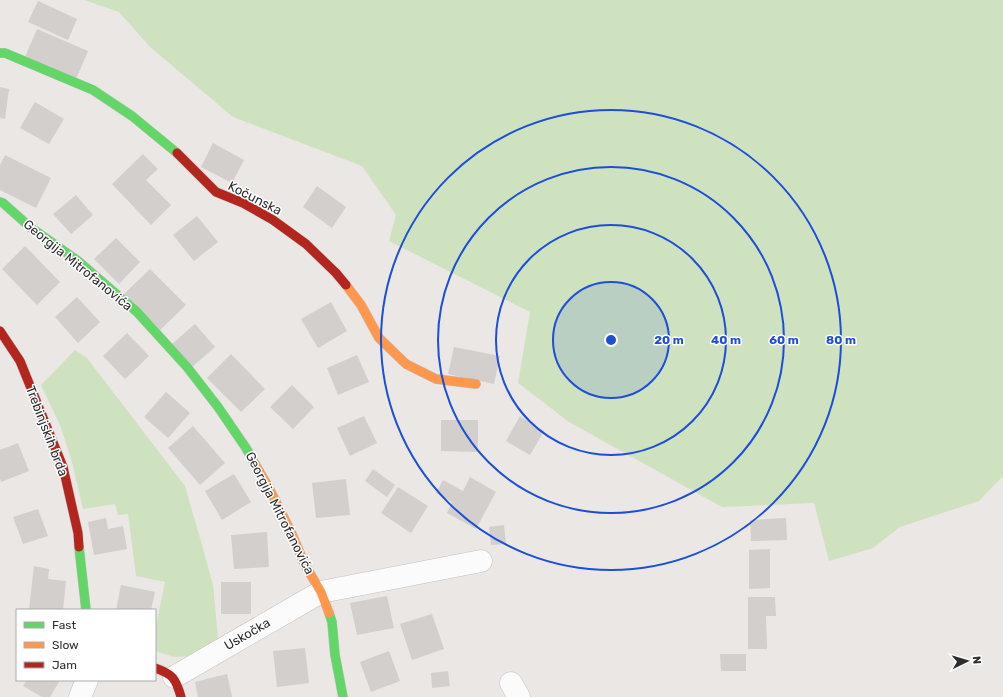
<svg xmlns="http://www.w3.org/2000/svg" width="1003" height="697" font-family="Rubik,sans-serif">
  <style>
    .green { fill: #cfe2c0 }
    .building { fill: #d2cfcd }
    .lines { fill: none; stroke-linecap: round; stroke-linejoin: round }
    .street-casing { stroke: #c3c2c2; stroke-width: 23 }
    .fast-casing { stroke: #c3c2c2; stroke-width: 10 }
    .slow-casing { stroke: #c3c2c2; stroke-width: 10 }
    .jam-casing { stroke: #c3c2c2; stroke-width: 10 }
    .street { stroke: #fcfbfb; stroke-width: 22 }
    .fast { stroke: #63d668; stroke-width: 9 }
    .slow { stroke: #ff974d; stroke-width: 9 }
    .jam { stroke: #b3261e; stroke-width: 9 }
    .ring { fill: none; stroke: #1d4ed8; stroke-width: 2 }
    .labels { text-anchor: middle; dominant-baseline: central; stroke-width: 3; stroke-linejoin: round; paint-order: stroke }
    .street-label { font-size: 13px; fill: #2d2d2d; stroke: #fff }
    .centre { fill: #1d4ed8; stroke: #fff; stroke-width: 2 }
    .ring-label { font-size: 12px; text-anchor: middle; font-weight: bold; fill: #1d4ed8; stroke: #fff; stroke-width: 3; stroke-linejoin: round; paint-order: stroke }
  </style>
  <rect width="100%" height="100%" fill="#eae7e4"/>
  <g class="green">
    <polygon points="84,0 1003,0 1003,476 979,501 900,527 873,548 829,561 814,503 722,507 569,422 518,383 530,312 389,241 396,215 362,166 233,117 150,47 119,12"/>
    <polygon points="75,350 87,358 185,486 202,545 213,585 218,638 193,656 174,657 155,651 155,631 165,582 136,576 128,514 118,515 115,504 83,509 72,462 60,425 41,385"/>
  </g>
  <g class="building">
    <polygon points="38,1 77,19 68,40 28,22"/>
    <polygon points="37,29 88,51 76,79 25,57"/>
    <polygon points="0,87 9,89 5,119 0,118"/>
    <polygon points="35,102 64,119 49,144 20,128"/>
    <polygon points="213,143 244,160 232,183 201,167"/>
    <polygon points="143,154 158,169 146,180 171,205 151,225 112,184"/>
    <polygon points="5,155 51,178 36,208 0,190 0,165"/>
    <polygon points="317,186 346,207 332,228 303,207"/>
    <polygon points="76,195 93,215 71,234 53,214"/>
    <polygon points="197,216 218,242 194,261 173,235"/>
    <polygon points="116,238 140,262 119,284 94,259"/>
    <polygon points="25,246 60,282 37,305 2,269"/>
    <polygon points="150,269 186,305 160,330 124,294"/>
    <polygon points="77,297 100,322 78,343 55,317"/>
    <polygon points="331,302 347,331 318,348 301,319"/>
    <polygon points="195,324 215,347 192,367 172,344"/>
    <polygon points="127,333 149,356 125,379 103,356"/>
    <polygon points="454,347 500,356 494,384 448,374"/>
    <polygon points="231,354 265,389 241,412 207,378"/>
    <polygon points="357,355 369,382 338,395 327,368"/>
    <polygon points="292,385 314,407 293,429 270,407"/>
    <polygon points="166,392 190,413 168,438 144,417"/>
    <polygon points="364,416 377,443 350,456 337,428"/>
    <polygon points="520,416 544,431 530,455 506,441"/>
    <polygon points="441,420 478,420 478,452 441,451"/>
    <polygon points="193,426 225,463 200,485 168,448"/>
    <polygon points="18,443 29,471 1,482 0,479 0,450"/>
    <polygon points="373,469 395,485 387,497 365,481"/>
    <polygon points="234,474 251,502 222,520 205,491"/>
    <polygon points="470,477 496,492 476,529 447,513 452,502 436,493 443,480 463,491"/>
    <polygon points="346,479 350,515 316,518 312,483"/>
    <polygon points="398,487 428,506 411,533 381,513"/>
    <polygon points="38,509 48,536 23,544 13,517"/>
    <polygon points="106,518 108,529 123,526 127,549 94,555 88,522"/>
    <polygon points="786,518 787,540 751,541 750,520"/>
    <polygon points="504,525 506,544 491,545 489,527"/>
    <polygon points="267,532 269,567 234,569 231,535"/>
    <polygon points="770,549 770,588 749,589 749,550"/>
    <polygon points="34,566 49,569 48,579 66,581 63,610 29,610"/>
    <rect x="221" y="582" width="30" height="32"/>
    <polygon points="121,585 155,592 151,610 116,610"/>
    <polygon points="387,596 394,628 357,635 350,603"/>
    <polygon points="748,597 775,597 776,616 766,616 767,649 748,649"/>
    <polygon points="432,614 444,649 412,660 400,624"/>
    <polygon points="305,648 309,683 277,687 273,651"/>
    <polygon points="389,651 400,681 371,692 360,662"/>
    <polygon points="720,654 746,654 746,671 721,671"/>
    <polygon points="448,671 450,686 432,688 431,673"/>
    <polygon points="227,674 232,697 198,697 195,682"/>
    <polygon points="27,680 60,680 50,697 42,697 23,686"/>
  </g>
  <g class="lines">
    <g class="street-casing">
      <g id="street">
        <polyline points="174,677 321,592 481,561"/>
        <polyline points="511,683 519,697"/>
        <polyline points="80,697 87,680"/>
      </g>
    </g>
    <g class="fast-casing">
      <g id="fast">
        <polyline points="0,53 5,53 93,90 132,116 177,153"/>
        <polyline points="0,202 3,203 30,227 78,261 137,312 187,367 218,407 246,448 255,464"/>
        <polyline points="79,547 86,610"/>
        <polyline points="329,613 332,622 335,655 343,697"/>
      </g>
    </g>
    <g class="slow-casing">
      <g id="slow">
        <polyline points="346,285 361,305 379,338 406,364 436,379 476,384"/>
        <polyline points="255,464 269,488 291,532 305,565 321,592 329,613"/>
      </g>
    </g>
    <g class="jam-casing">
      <g id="jam">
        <polyline points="177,153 216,192 243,203 273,220 306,244 336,273 346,285"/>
        <polyline points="0,331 20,361 63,467 78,533 79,547"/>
        <path d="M155,668C173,674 176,679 181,697"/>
      </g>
    </g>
    <use href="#street" class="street"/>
    <use href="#fast" class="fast"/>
    <use href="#slow" class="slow"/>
    <use href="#jam" class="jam"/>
  </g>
  <circle cx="611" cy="340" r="58" fill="#1d4ed8" fill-opacity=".12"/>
  <g class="ring">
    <circle cx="611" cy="340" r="58"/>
    <circle cx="611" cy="340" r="115"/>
    <circle cx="611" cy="340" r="173"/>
    <circle cx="611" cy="340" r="230"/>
  </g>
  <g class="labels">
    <g class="street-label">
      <text transform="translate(255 198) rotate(27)">Kočunska</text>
      <text transform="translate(78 265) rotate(39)">Georgija Mitrofanovića</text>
      <text transform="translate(47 431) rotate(69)">Trebinjskih brda</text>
      <text transform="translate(280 513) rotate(63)">Georgija Mitrofanovića</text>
      <text transform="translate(247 634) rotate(-30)">Uskočka</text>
    </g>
  </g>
  <circle cx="611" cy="340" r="6" class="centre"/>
  <g class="ring-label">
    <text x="669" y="344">20 m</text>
    <text x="726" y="344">40 m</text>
    <text x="784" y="344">60 m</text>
    <text x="841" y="344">80 m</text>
  </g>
  <rect x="16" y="609" width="140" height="72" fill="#ffffff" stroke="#ababab"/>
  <rect x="24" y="622" width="20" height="6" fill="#63d668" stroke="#ababab"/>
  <text x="52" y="629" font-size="12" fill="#2d2d2d">Fast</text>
  <rect x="24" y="642" width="20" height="6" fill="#ff974d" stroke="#ababab"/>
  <text x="52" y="649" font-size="12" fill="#2d2d2d">Slow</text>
  <rect x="24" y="662" width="20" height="6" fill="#b3261e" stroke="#ababab"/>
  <text x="52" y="669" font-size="12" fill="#2d2d2d">Jam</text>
  <g transform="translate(967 661) rotate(85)" stroke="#ffffff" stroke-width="3" paint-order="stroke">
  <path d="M0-3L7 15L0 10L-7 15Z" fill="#2d2d2d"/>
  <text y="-6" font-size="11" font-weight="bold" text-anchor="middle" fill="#2d2d2d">N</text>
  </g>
</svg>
